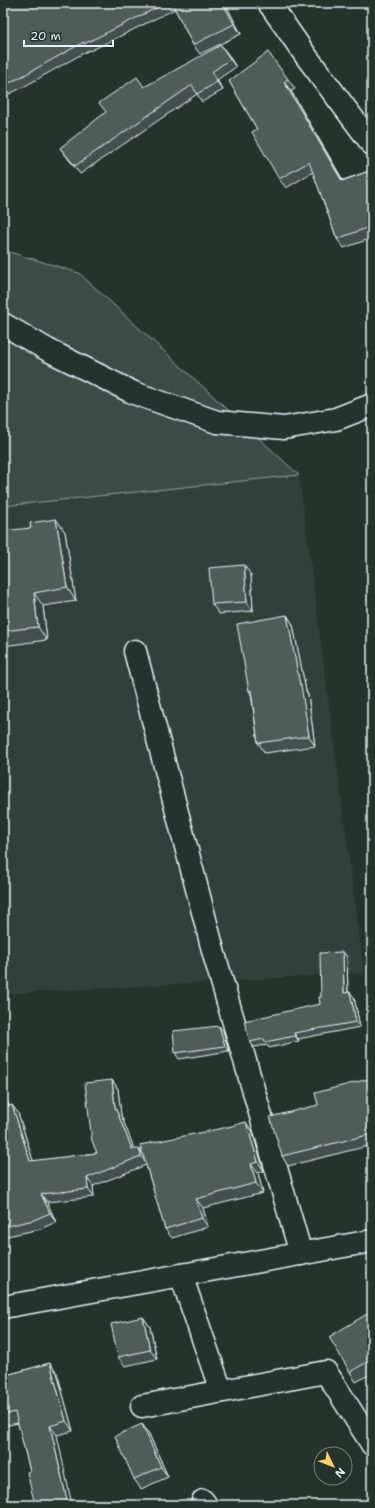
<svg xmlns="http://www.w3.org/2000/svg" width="375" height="1508" font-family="'Shantell Sans',sans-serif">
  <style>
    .built { fill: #333f3a }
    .green { fill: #3e4b47; stroke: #939ea0 }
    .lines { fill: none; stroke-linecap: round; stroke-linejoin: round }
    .street-casing { stroke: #e8f1f8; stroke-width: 25 }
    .street { stroke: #26332d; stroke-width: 22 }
    .wall { fill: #454f4d; stroke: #e8f1f8 }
    .shaded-wall { fill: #38403e; stroke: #e8f1f8 }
    .building { fill: #505c59; stroke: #e8f1f8 }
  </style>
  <rect width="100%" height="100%" fill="#26332d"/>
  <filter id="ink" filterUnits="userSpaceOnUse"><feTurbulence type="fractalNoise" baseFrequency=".025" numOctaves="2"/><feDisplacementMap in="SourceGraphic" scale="8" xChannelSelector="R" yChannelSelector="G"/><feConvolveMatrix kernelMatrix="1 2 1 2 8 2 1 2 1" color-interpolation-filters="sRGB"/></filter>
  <g filter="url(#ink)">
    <polygon class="built" points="299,475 364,973 3,994 3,506"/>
    <polygon class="green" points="3,250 79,273 299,475 3,506"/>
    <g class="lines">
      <g class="street-casing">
        <g id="street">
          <polyline points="269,3 306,56 372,144"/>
          <polyline points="3,324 48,350 134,393 217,422 284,428 336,419 372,405"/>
          <polyline points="135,651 214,954 301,1254"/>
          <polyline points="181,1275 221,1391"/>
          <polyline points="3,1307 372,1241"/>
          <polyline points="142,1406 326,1372 372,1444"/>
          <polyline points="203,1501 206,1505"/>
        </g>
      </g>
      <use href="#street" class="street"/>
    </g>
    <g class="wall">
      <polygon points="3,3 225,3 241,34 200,54 193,45 175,9 90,51 89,50 25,86 3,97"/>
      <polygon points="227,53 236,67 217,80 223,90 202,102 197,94 80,174 60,148 144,87"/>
      <polygon points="288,79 295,89 291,91 343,180 372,170 372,238 344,248 337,239 313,172 286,188 279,179 257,129 229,81"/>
      <polygon points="3,531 65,532 76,601 43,606 47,640 3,646"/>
      <polygon points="251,575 253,611 219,614 212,604"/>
      <polygon points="287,615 293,625 306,691 308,695 315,746 265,753 258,743 251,694 249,691"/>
      <polygon points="343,952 347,957 348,992 354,997 360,1027 298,1039 299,1041 269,1048 267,1045 254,1047 250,1042 320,1004 321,997"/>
      <polygon points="223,1031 229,1051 179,1059 175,1053"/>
      <polygon points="372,1078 372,1145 288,1166 282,1156"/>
      <polygon points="112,1080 118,1089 121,1115 134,1149 143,1154 252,1131 264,1171 258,1173 263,1193 203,1208 208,1227 172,1238 165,1229 146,1165 93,1186 94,1197 47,1202 56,1222 40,1229 3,1237 3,1090 9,1106 12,1105 18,1113 33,1161 97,1153"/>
      <polygon points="372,1311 372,1373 356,1382 350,1372"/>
      <polygon points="143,1317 150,1327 157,1359 125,1366 118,1357"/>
      <polygon points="50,1363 57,1373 73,1431 57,1435 30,1471 18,1423 3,1426 3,1376"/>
      <polygon points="142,1424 149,1434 168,1477 141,1489 134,1479"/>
    </g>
    <g class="shaded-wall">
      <polygon points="223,3 225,3 241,34 234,24"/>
      <polygon points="221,45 227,53 236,67 230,59"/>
      <polygon points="212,72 217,80 223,90 217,82"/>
      <polygon points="284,82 291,91 348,190 342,181"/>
      <polygon points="56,519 65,532 76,601 67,587"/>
      <polygon points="244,565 251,575 253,611 247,602"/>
      <polygon points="34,593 43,606 47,640 38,627"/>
      <polygon points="287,615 293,625 306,691 308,695 315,746 309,736"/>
      <polygon points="343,952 347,957 348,998 344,993"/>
      <polygon points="350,992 354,997 360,1027 356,1022"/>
      <polygon points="219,1026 223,1031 229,1051 225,1046"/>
      <polygon points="294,1033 298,1039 299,1041 295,1036"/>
      <polygon points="112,1080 118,1089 121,1115 138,1158 132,1149 115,1107"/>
      <polygon points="3,1090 12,1115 6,1107 3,1098"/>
      <polygon points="12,1105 18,1113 36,1170 30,1161"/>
      <polygon points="246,1122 252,1131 264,1171 258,1162"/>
      <polygon points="139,1149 145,1157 147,1164 141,1156"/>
      <polygon points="251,1164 258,1173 263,1193 256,1183"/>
      <polygon points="87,1178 93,1186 94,1197 88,1189"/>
      <polygon points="41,1194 47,1202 56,1222 50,1213"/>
      <polygon points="196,1199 203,1208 208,1227 202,1218"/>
      <polygon points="143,1317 150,1327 157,1359 150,1350"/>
      <polygon points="50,1363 57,1373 73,1431 66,1421"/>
      <polygon points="142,1424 149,1434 168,1477 161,1467"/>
      <polygon points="50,1426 57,1435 72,1505 68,1505"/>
    </g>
    <g class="building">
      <polygon points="3,3 166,3 84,44 84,42 19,78 3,86"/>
      <polygon points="172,3 223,3 234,24 193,45"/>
      <polygon points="221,45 230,59 212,72 217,82 197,94 192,85 75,166 60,148 106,112 99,103 137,77 144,87"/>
      <polygon points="268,52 288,79 284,82 342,181 372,170 372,226 337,239 309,162 279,179 252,132 257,129 229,81"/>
      <polygon points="56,519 67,587 34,593 38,627 3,631 3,531 31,528 30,523"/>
      <polygon points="244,565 247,602 212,604 209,568"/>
      <polygon points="287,615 300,685 301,685 309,736 258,743 251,690 249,691 237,624"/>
      <polygon points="343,952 344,993 350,992 356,1022 294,1033 295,1036 265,1042 264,1039 250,1042 244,1021 320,1004 319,997 321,997 320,953"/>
      <polygon points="219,1026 225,1046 175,1053 173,1031"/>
      <polygon points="372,1078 372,1134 282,1156 270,1117 318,1105 315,1093"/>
      <polygon points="112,1080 115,1107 132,1149 139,1149 141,1156 87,1178 88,1189 41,1194 50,1213 34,1220 3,1227 3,1098 6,1107 12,1105 30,1161 97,1153 92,1141 85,1083"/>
      <polygon points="246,1122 258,1162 251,1164 256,1183 196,1199 202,1218 165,1229 140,1145 228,1127"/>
      <polygon points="372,1311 372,1359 350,1372 329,1337"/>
      <polygon points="143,1317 150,1350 118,1357 111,1324"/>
      <polygon points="50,1363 66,1421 50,1426 68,1505 35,1505 27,1472 30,1471 15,1412 3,1415 3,1376"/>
      <polygon points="142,1424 161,1467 134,1479 115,1436"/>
    </g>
  </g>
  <rect width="375" height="1508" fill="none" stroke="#26332d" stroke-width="16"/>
  <rect x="8" y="8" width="359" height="1492" fill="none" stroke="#e8f1f8" stroke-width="1.5" filter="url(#ink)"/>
  <g transform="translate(333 1466) rotate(133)"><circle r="19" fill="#26332d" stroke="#747f7e"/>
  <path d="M0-3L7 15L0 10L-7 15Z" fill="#ffd166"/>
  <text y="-6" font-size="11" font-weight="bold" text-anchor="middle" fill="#e8f1f8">N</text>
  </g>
  <path d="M24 40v6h89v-6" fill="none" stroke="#e8f1f8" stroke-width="2"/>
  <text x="30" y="40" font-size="12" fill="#e8f1f8" stroke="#26332d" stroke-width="3" paint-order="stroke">20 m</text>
</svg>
